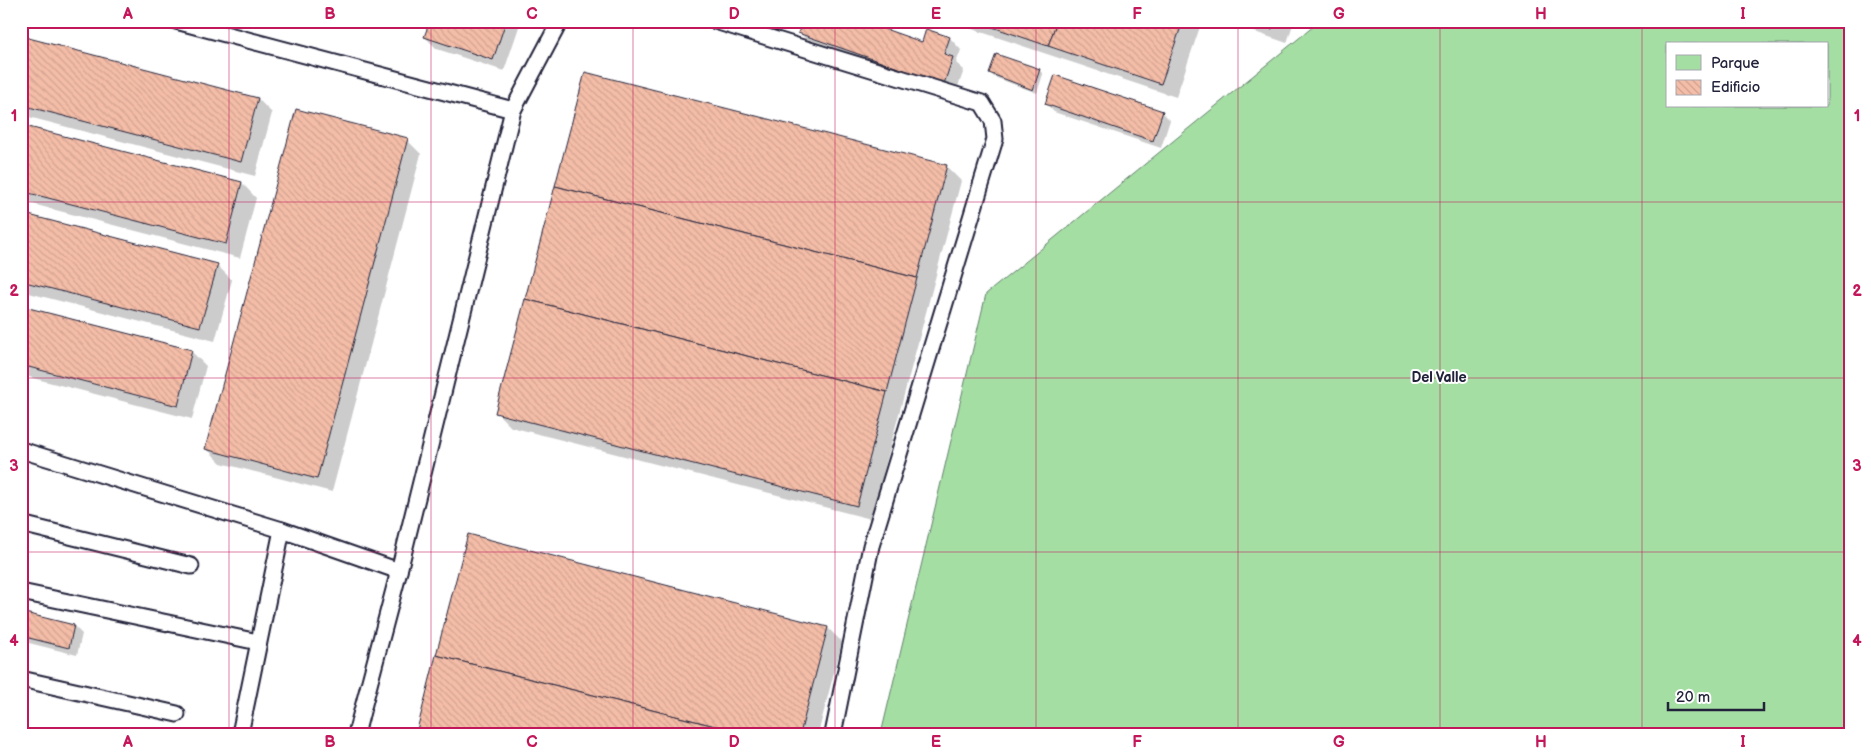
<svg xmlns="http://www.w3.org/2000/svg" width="1871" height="755" font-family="'Balsamiq Sans',sans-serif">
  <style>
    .green { fill: #a5dea3; stroke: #64806f; fill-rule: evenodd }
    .shadow { fill: #0003 }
    .building { fill: url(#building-back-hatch); stroke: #22223b }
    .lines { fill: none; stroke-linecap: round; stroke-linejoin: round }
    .lane-casing { stroke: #22223b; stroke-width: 19 }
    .lane { stroke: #fff; stroke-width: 15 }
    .grid { fill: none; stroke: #c2185b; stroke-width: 1; stroke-opacity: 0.55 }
    .labels { text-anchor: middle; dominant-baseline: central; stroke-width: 4; stroke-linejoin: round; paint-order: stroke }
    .neighbourhood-label { font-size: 14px; font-weight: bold; fill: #22223b; stroke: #fff }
    .neatline { fill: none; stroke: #c2185b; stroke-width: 2 }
    .grid-label { font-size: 16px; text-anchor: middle; font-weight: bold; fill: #c2185b }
  </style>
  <defs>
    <pattern id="building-back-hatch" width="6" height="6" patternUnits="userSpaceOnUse" patternTransform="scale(1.25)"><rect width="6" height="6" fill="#f4bda7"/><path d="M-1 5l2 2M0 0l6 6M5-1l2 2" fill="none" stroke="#d1a291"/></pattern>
  </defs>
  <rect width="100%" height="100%" fill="#fff"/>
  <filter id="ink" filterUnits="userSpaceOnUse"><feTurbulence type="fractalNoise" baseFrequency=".02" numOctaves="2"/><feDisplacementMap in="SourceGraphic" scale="10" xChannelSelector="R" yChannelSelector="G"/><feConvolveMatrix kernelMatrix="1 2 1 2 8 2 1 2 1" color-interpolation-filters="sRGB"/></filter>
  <g filter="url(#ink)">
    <path class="green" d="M1320,21H1850V734H881L986,294ZM1667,44H1827V106H1667Z"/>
    <g class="shadow">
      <polygon points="431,21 521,21 504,71 437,49 425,37"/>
      <polygon points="948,21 1202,21 1176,97"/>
      <polygon points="1223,21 1294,21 1287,43"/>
      <polygon points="927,31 950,38 961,50 956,63 964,70 955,95 811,44 800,33 922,44"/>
      <polygon points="21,37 258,99 272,113 255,176 21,115"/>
      <polygon points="1039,70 1043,74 1037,93 994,77 990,73"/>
      <polygon points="1046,104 1162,112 1170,120 1161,148 1054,112"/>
      <polygon points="21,126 242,183 256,198 240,258 21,201"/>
      <polygon points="407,140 421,154 332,492 221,463 207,449"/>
      <polygon points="946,166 961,181 871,519 511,427 497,413"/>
      <polygon points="21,214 217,265 232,280 215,341 21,291"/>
      <polygon points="21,307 191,351 206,366 192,419 21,375"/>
      <polygon points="21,613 74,626 82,634 77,655 21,641"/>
      <polygon points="828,628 842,642 818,734 417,734"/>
    </g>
    <g class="building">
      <polygon points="430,21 506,21 493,60 424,37"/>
      <polygon points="803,21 862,21 922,42 926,29 950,37 944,54 953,57 944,84 798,33"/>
      <polygon points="975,21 1057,21 1048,46"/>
      <polygon points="1057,21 1183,21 1161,84 1048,46"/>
      <polygon points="1250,21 1275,21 1272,29"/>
      <polygon points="21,36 258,98 241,162 21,105"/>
      <polygon points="996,54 1040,69 1033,90 989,73"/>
      <polygon points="585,72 947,165 917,278 555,186"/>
      <polygon points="1055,75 1163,111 1153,141 1045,104"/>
      <polygon points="296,109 408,138 317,479 205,449"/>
      <polygon points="21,125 242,182 226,244 21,191"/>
      <polygon points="555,186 917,278 887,392 525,299"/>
      <polygon points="21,213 218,264 200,327 21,281"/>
      <polygon points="525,299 887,392 857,506 495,413"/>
      <polygon points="21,306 192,350 178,406 21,365"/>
      <polygon points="468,534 828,627 800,734 746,734 436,655"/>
      <polygon points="21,612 74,625 69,648 21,636"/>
      <polygon points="436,655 746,734 416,734"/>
    </g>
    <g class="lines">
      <g class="lane-casing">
        <g id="lane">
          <polyline points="176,21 513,110"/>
          <polyline points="715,21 982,103 993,121 995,139 871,546 833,734"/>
          <polyline points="21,450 282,530 399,571"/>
          <polyline points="21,524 191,566"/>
          <polyline points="21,592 258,642"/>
          <polyline points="21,679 177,714"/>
          <polyline points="240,734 282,530"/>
          <polyline points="356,734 399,571 513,110 560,21"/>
        </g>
      </g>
      <use href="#lane" class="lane"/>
    </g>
  </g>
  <path class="grid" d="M229,21V734M431,21V734M633,21V734M835,21V734M1036,21V734M1238,21V734M1440,21V734M1642,21V734M21,202H1850M21,378H1850M21,552H1850"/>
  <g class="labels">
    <g class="neighbourhood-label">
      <text x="1439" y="377">Del Valle</text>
    </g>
  </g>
  <rect width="1871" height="755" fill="none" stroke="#fff" stroke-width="55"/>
  <rect x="1666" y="42" width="162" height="65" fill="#ffffff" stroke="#a7a7b1"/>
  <rect x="1676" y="55" width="25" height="15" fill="#a5dea3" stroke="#a7a7b1"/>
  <text x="1711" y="68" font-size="15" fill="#22223b">Parque</text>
  <rect x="1676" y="80" width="25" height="15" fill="url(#building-back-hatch)" stroke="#a7a7b1"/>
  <text x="1711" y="92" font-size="15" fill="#22223b">Edificio</text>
  <path d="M1668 702v8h96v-8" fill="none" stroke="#22223b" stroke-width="2.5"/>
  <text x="1676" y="702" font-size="15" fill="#22223b" stroke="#ffffff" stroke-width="4" paint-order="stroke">20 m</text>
  <rect x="28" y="28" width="1816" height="700" class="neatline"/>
  <g class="grid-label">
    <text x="128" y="19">A</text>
    <text x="330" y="19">B</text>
    <text x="532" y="19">C</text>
    <text x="734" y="19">D</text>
    <text x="936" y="19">E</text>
    <text x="1137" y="19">F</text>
    <text x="1339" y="19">G</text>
    <text x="1541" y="19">H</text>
    <text x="1743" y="19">I</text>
    <text x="14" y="121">1</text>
    <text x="1857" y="121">1</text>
    <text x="14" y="296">2</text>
    <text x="1857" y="296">2</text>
    <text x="14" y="471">3</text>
    <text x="1857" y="471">3</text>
    <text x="14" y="646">4</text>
    <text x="1857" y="646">4</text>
    <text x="128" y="747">A</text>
    <text x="330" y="747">B</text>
    <text x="532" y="747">C</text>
    <text x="734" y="747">D</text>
    <text x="936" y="747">E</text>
    <text x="1137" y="747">F</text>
    <text x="1339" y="747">G</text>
    <text x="1541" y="747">H</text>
    <text x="1743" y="747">I</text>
  </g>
</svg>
